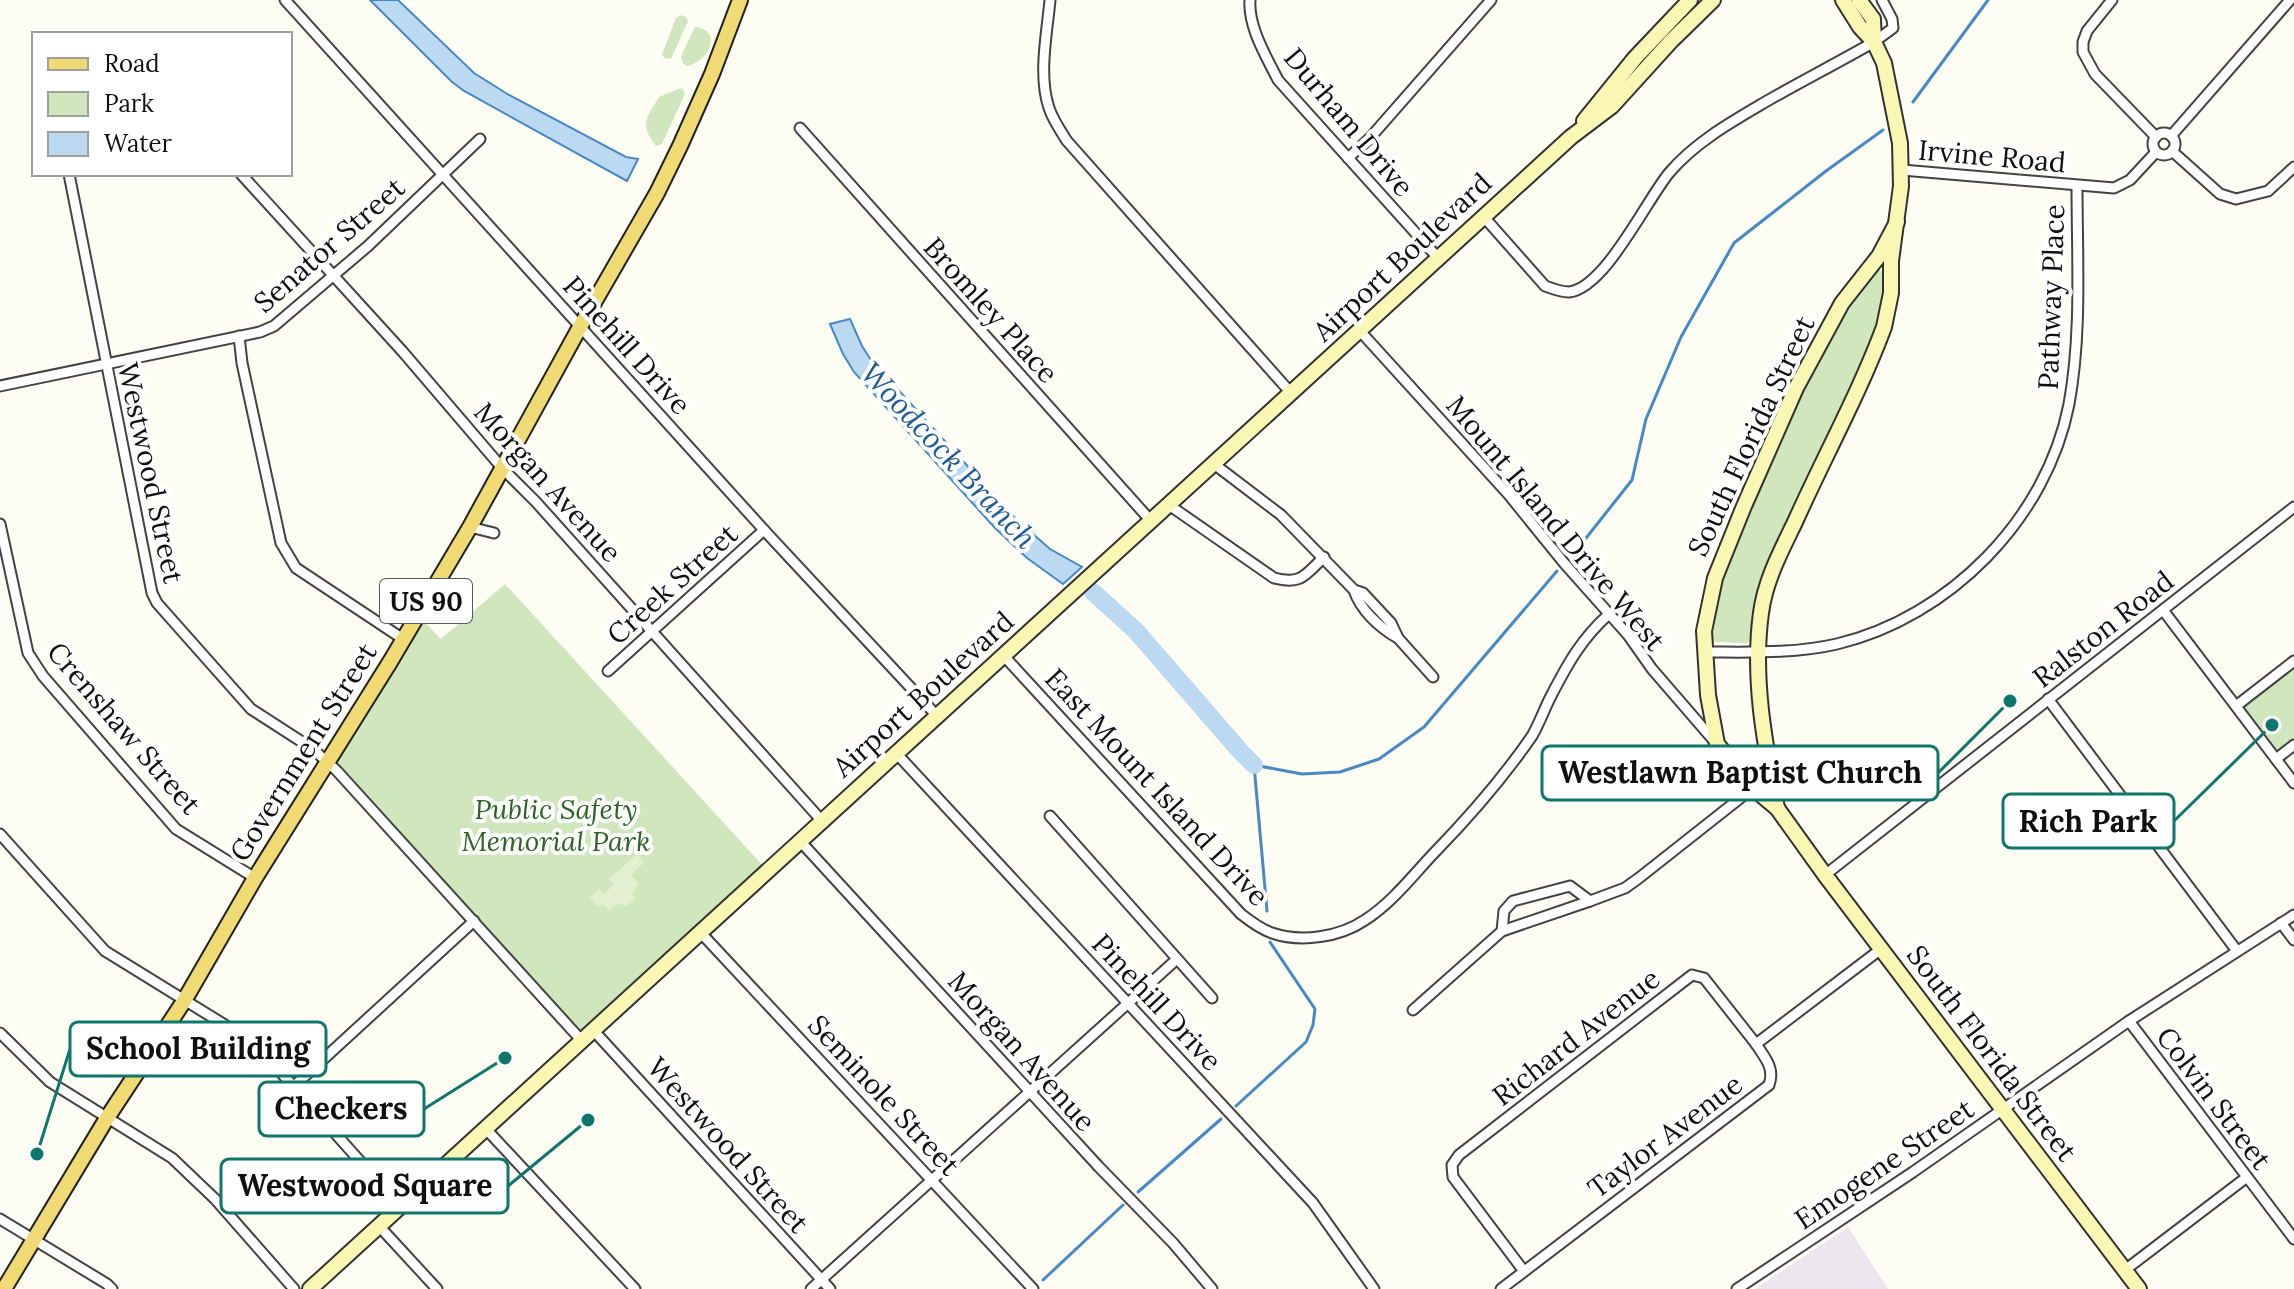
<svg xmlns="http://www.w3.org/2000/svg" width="2294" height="1289" font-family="Lora,serif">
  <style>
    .industrial { fill: #ede5ed }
    .green { fill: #d0e7be }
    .pitch { fill: #e2efd0 }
    .water { fill: #bbdaf2; stroke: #4789c4; stroke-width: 2 }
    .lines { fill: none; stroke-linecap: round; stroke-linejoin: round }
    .stream { stroke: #4789c4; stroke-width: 3 }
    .river { stroke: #bbdaf2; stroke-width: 18 }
    .street-casing { stroke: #434343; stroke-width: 13 }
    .secondary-casing { stroke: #323232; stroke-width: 18 }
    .primary-casing { stroke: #212121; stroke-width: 18 }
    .street { stroke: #fff; stroke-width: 9 }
    .secondary { stroke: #f9f7b3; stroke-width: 14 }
    .primary { stroke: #efda73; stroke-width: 14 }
    .labels { text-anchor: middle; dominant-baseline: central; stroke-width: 8; stroke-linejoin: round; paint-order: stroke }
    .shield { fill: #fff; stroke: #585858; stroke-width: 2 }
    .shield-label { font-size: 26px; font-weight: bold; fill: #101010 }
    .street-label { font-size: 28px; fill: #101010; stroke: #fff }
    .park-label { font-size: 28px; font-style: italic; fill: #2c6424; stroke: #fff }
    .water-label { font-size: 30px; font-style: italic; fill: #215c9a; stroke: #fff }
    .leader { fill: none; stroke: #0f766e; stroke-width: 3 }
    .callout-dot { fill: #0f766e; stroke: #fff; stroke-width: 3 }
    .callout { fill: #fff; stroke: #0f766e; stroke-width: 3 }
    .callout-label { font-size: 30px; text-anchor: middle; font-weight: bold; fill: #101010 }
  </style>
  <rect width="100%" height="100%" fill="#fefdf3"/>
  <polygon class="industrial" points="1848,1227 1888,1289 1755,1289"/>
  <g class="green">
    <polygon points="680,15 686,17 688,21 671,59 664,58 662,54 676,18"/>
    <path d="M695,27C723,30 710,61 687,66L683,63L681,56Z"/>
    <path d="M680,88L683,89L685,94L662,144L656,146C639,124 646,119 659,97Z"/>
    <polygon points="1877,269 1885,273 1887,276 1878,332 1769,568 1754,638 1747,643 1715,642 1710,634 1721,575 1749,506 1834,324"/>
    <polygon points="505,584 768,871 582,1041 327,761 418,615 441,639"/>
    <polygon points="2294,661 2294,745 2276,759 2236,706"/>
  </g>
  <polygon class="pitch" points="637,854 645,862 631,875 639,884 632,894 636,898 625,907 622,903 615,906 609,911 603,904 599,907 589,898 599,889 604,894 614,885 609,879"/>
  <g class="water">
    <polygon points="370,0 398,0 474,73 509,95 626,157 638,159 627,181 464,91 451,81"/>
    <polygon points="850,319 862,346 871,360 1015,518 1050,549 1082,567 1063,584 1027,558 995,528 854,372 843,354 830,324"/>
  </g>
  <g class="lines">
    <g class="stream">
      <polyline points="1913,102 1988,0"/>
      <polyline points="1575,552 1632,480 1646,419 1681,337 1734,243 1826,171 1883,130"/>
      <polyline points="1267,911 1254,765 1302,774 1340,772 1379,759 1424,727 1557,571"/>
      <polyline points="1236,1106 1306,1042 1313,1025 1315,1009 1270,942"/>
      <polyline points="1138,1192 1221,1119"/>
      <polyline points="1043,1280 1123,1205"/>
    </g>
    <polyline class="river" points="1093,592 1136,631 1240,751 1254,765"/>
    <g class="street-casing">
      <g id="street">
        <polyline points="285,0 764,530 938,717"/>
        <path d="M1050,0C1047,34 1038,75 1049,108C1053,120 1060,130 1067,141L1291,393"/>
        <path d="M1250,0C1248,27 1266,56 1278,80L1439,259"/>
        <polyline points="2112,0 2087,31 2083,42 2083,52 2095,74 2156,137"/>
        <polyline points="800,128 1151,521"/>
        <circle cx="2164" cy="144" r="11"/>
        <polyline points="2171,136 2290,0"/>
        <polyline points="2172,151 2220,194 2236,199 2268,191 2294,167"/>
        <polyline points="1348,158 1369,139 1491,0"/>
        <polyline points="1902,170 2114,188 2130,180 2156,152"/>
        <polyline points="69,174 152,593 157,603 251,709 313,749 337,771 582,1041"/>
        <polyline points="241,174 403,352 503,469 536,502 822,821"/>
        <path d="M1484,217L1545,286C1553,289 1561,292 1569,292C1605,288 1646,201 1669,173C1695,142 1733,121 1767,101C1802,81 1839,62 1874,42L1893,28L1892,19L1882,0"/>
        <polyline points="1360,331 1509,495 1564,563 1628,635 1652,669 1716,743"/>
        <polyline points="239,336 242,363 281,543 296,568 403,639"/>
        <polyline points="0,386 260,332 274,326 368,246 480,139"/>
        <polyline points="1214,464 1281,515 1354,590 1363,593 1391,623 1398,638 1433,677"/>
        <path d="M1169,505L1274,578C1302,585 1305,575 1324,557"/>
        <polyline points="0,524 28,653 43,676 176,829 255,878"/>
        <polyline points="470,527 494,533"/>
        <path d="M1354,590C1360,610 1380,628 1398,638"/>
        <polyline points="2163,610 2294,783"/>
        <path d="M1704,652C1749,652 1793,654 1837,644C1950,617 2047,518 2069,404C2082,333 2077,258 2077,186"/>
        <path d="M1004,656L1241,914C1250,921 1260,929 1272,933C1301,943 1340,937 1365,920C1392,903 1413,875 1435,852C1470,816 1503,778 1532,736C1539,724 1544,710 1550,698C1567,665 1581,639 1609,614"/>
        <polyline points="608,671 764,530"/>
        <polyline points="2048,699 2237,951"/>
        <polyline points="2236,706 2294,661"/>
        <polyline points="897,754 1313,1203 1374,1289"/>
        <polyline points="2276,759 2294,745"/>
        <polyline points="1050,816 1212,998"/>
        <polyline points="0,834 105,951 246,1038 259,1048 400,1206"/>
        <polyline points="800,841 1099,1167 1173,1243 1212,1289"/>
        <polyline points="1825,875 2294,507"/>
        <polyline points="2281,923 2294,940"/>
        <polyline points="1502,931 1590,901"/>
        <polyline points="701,933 1033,1289"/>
        <polyline points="1413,1010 1502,931 1504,911 1513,901 1570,886 1590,901 1625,888 1639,878 1753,788 1770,772"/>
        <polyline points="2129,1021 2294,1239"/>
        <polyline points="594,1031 830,1289"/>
        <polyline points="0,1033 50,1082 172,1158 215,1199 294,1289"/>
        <polyline points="293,1087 474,921"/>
        <polyline points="486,1129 635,1289"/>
        <polyline points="0,1219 107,1284 112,1289"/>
        <polyline points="379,1226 437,1289"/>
        <polyline points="1523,1270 1453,1177 1452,1165 1459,1155 1692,975 1704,978 1756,1044"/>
        <polyline points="2125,1270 2247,1177"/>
        <polyline points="811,1289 1177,959"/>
        <path d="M1501,1289L1769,1085C1775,1068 1765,1058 1756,1044L1881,949"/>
        <polyline points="1737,1289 1913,1172 2129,1021 2294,915"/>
      </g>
    </g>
    <g class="secondary-casing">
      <g id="secondary">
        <polyline points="1859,0 1873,19 1874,42"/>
        <polyline points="1584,121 1635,58 1690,0"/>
        <polyline points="1897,222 1879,256 1842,303 1796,388 1744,506 1715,578 1704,631 1708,695 1717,744 1753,788 1777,808 1825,875 2139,1289"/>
        <path d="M1777,808C1765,745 1752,678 1761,613C1765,581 1781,551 1795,522C1824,457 1859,394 1884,327L1891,293V261L1901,186L1900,143L1884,63L1874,42L1860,27L1843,0"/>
        <polyline points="310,1289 1571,137 1612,106 1671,41 1713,0"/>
      </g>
    </g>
    <g class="primary-casing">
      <polyline id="primary" points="4,1289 107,1118 184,1001 255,878 390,662 470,527 581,325 657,193 680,146 712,74 740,0"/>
    </g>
    <use href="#street" class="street"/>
    <use href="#secondary" class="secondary"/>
    <use href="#primary" class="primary"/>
  </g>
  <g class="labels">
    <rect class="shield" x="380" y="579" width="92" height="44" rx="6"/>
    <g class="shield-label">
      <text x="426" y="601">US 90</text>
    </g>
    <g class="street-label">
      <text transform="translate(1349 122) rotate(50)">Durham Drive</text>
      <text transform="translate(1992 156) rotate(5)">Irvine Road</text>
      <text transform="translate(329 245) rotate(-41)">Senator Street</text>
      <text transform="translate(1402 257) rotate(-43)">Airport Boulevard</text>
      <text transform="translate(2051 297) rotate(-88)">Pathway Place</text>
      <text transform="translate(991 310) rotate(48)">Bromley Place</text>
      <text transform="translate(627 345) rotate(48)">Pinehill Drive</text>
      <text transform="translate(1751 436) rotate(-65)">South Florida Street</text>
      <text transform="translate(151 473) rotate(78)">Westwood Street</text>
      <text transform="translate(548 482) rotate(48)">Morgan Avenue</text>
      <text transform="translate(1556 523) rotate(50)">Mount Island Drive West</text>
      <text transform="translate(672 584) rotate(-42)">Creek Street</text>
      <text transform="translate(2103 629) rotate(-38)">Ralston Road</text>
      <text transform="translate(923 694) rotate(-42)">Airport Boulevard</text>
      <text transform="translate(124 728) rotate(49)">Crenshaw Street</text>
      <text transform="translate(303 752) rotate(-58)">Government Street</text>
      <text transform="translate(1157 787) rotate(47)">East Mount Island Drive</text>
      <text transform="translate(1157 1002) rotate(47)">Pinehill Drive</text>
      <text transform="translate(1576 1037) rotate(-38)">Richard Avenue</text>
      <text transform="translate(1022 1051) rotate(48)">Morgan Avenue</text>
      <text transform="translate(1992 1053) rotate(53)">South Florida Street</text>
      <text transform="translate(884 1095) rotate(47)">Seminole Street</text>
      <text transform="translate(2214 1098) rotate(53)">Colvin Street</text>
      <text transform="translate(1665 1136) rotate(-37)">Taylor Avenue</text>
      <text transform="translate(728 1145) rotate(48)">Westwood Street</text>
      <text transform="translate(1884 1164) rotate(-34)">Emogene Street</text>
    </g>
    <g class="park-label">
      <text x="556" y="809">Public Safety<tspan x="556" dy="32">Memorial Park</tspan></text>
    </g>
    <g class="water-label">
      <text transform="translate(949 455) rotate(47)">Woodcock Branch</text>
    </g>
  </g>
  <path class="leader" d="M2010 701L1938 773M2272 725L2174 821M37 1154L70 1049M505 1058L424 1109M588 1120L508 1186"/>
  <g class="callout-dot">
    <circle cx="2010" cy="701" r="8"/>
    <circle cx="2272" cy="725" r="8"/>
    <circle cx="37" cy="1154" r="8"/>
    <circle cx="505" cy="1058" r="8"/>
    <circle cx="588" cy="1120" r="8"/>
  </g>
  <g class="callout">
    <rect x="1542" y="746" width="396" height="54" rx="8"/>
    <rect x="2003" y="794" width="171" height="54" rx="8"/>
    <rect x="70" y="1022" width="256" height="54" rx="8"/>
    <rect x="259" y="1082" width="165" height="54" rx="8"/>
    <rect x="221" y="1159" width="287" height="54" rx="8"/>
  </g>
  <g class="callout-label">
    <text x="1740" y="783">Westlawn Baptist Church</text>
    <text x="2088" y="832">Rich Park</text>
    <text x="198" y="1059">School Building</text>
    <text x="341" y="1119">Checkers</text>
    <text x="365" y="1196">Westwood Square</text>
  </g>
  <rect x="32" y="32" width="260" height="144" fill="#ffffff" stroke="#9f9f9f" stroke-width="2"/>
  <rect x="48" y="58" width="40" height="12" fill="#efda73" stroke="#9f9f9f" stroke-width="2"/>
  <text x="104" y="72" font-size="24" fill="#101010">Road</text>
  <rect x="48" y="92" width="40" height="24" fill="#d0e7be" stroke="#9f9f9f" stroke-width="2"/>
  <text x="104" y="112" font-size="24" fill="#101010">Park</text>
  <rect x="48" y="132" width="40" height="24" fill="#bbdaf2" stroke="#9f9f9f" stroke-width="2"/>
  <text x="104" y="152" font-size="24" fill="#101010">Water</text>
</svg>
